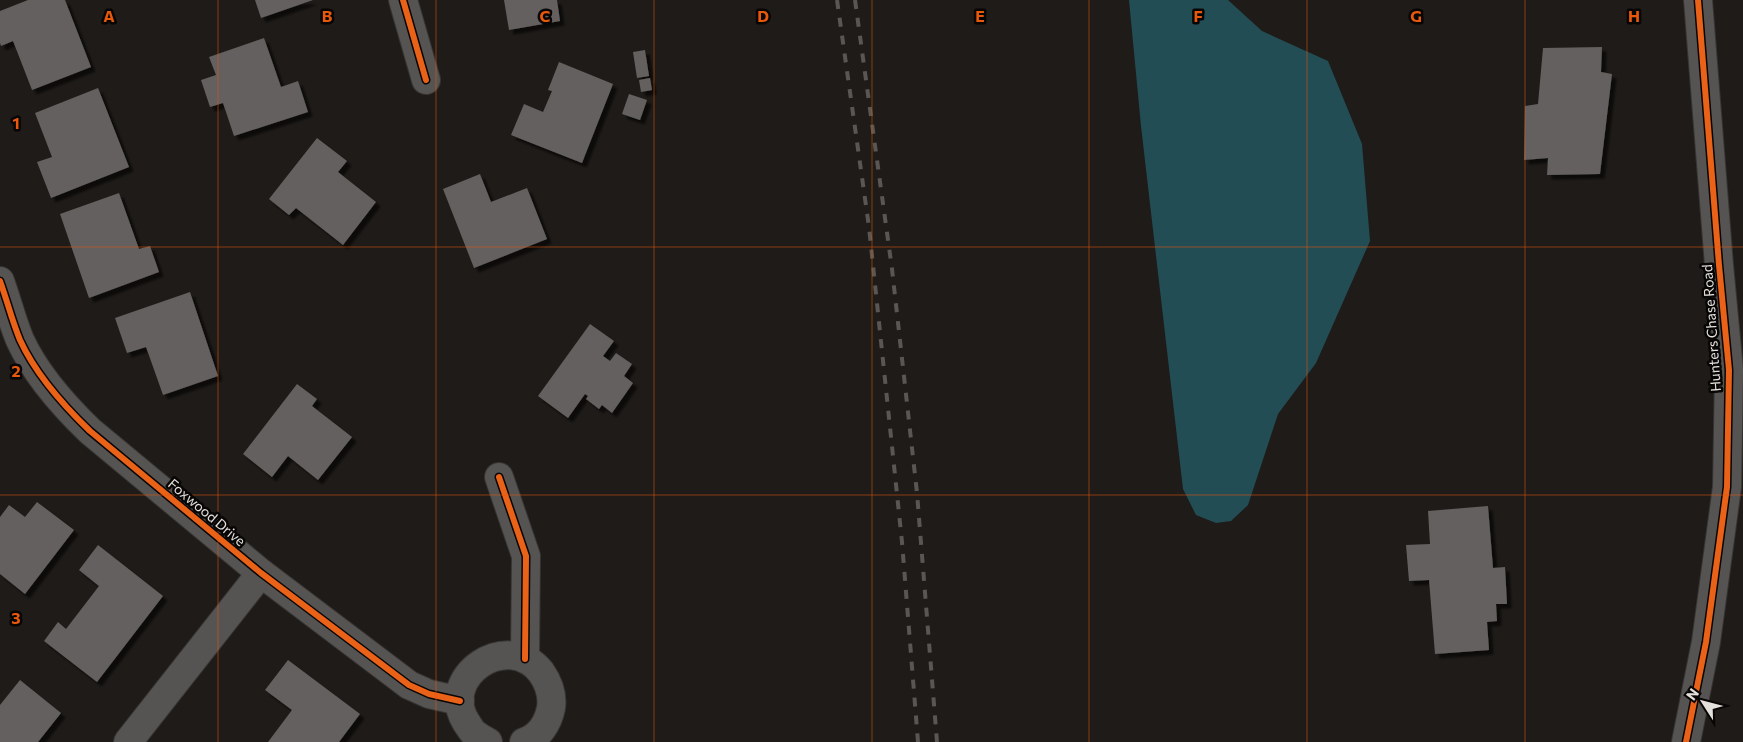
<svg xmlns="http://www.w3.org/2000/svg" width="1743" height="742" font-family="Commissioner,sans-serif">
  <style>
    .water { fill: #234d54 }
    .building { fill: #63605e; filter: url(#shadow) }
    .lines { fill: none; stroke-linecap: round; stroke-linejoin: round }
    .minor-casing { stroke: #373533; stroke-width: 30 }
    .minor { stroke: #565453; stroke-width: 28 }
    .rail { stroke: #5a5654; stroke-width: 4; stroke-dasharray: 9 9; stroke-linecap: butt }
    .cycleway-casing { stroke: #080605; stroke-width: 9 }
    .cycleway { stroke: #ea6118; stroke-width: 6 }
    .grid { fill: none; stroke: #e8590c; stroke-width: 1; stroke-opacity: 0.55 }
    .labels { text-anchor: middle; dominant-baseline: central; stroke-width: 5; stroke-linejoin: round; paint-order: stroke }
    .street-label { font-size: 14px; fill: #e4e1dd; stroke: #080605 }
    .grid-label { font-size: 16px; text-anchor: middle; font-weight: bold; fill: #e8590c; stroke: #080605; stroke-width: 5; stroke-linejoin: round; paint-order: stroke }
  </style>
  <defs>
    <filter id="shadow"><feDropShadow dx="4.5" dy="4.5" stdDeviation="1" flood-color="#0009"/></filter>
  </defs>
  <rect width="100%" height="100%" fill="#1e1b18"/>
  <polygon class="water" points="1129,0 1228,0 1262,31 1328,61 1362,144 1370,241 1316,363 1278,414 1248,505 1231,521 1216,523 1196,515 1183,489 1141,126"/>
  <g class="building">
    <polygon points="28,0 65,0 91,67 32,90 13,41 1,46 0,43 0,11"/>
    <polygon points="255,0 313,0 261,18"/>
    <polygon points="504,0 557,0 560,21 509,30"/>
    <polygon points="264,38 281,87 298,81 308,112 234,136 223,103 210,107 201,80 216,75 209,57"/>
    <polygon points="1602,47 1601,72 1612,74 1600,174 1547,175 1548,158 1524,160 1525,106 1538,104 1543,48"/>
    <polygon points="645,50 649,76 637,78 633,52"/>
    <polygon points="559,62 613,84 582,163 511,135 524,104 543,112 552,91 548,90"/>
    <polygon points="650,78 652,90 641,92 639,80"/>
    <polygon points="98,88 129,167 51,198 37,162 52,157 35,113"/>
    <polygon points="629,94 647,100 640,120 622,114"/>
    <polygon points="317,138 347,161 338,172 376,202 343,245 296,208 289,215 269,199"/>
    <polygon points="480,174 491,202 527,188 547,239 474,268 443,189"/>
    <polygon points="119,193 139,249 150,246 159,272 89,298 60,214"/>
    <polygon points="190,292 218,376 163,395 146,347 127,353 115,318"/>
    <polygon points="590,324 614,341 603,356 610,361 616,353 632,364 624,376 633,383 612,413 602,405 599,409 586,399 588,396 585,394 568,418 538,396"/>
    <polygon points="297,384 317,399 312,406 352,437 318,480 288,456 272,477 243,454"/>
    <polygon points="37,502 74,530 25,594 0,574 0,517 9,505 25,517"/>
    <polygon points="1488,506 1493,568 1505,567 1507,604 1496,604 1497,621 1487,622 1489,650 1435,654 1429,580 1409,581 1406,545 1430,544 1428,511"/>
    <polygon points="98,545 163,596 97,682 44,641 58,622 66,629 99,586 79,570"/>
    <polygon points="288,660 360,714 339,742 268,742 292,710 265,690"/>
    <polygon points="20,680 61,713 38,742 0,742 0,705"/>
  </g>
  <g class="lines">
    <g class="minor-casing">
      <g id="minor">
        <polyline points="403,0 426,80"/>
        <path d="M0,281C7,300 12,321 20,340C36,375 63,405 90,431L261,573L409,685L429,694L460,701"/>
        <polyline points="499,477 526,556 525,659"/>
        <polyline points="128,742 261,573"/>
        <path d="M488,742C484,740 479,737 475,734C471,731 469,726 466,722C438,677 507,629 541,672C548,682 553,695 551,708C548,723 539,737 524,742"/>
        <polyline points="1686,742 1706,642 1727,487 1729,370 1719,265 1698,0"/>
      </g>
    </g>
    <use href="#minor" class="minor"/>
    <g class="rail">
      <polyline points="837,0 869,227 902,542 918,742"/>
      <polyline points="855,0 892,269 917,493 937,742"/>
    </g>
    <g class="cycleway-casing">
      <g id="cycleway">
        <polyline points="403,0 426,80"/>
        <path d="M0,281C7,300 12,321 20,340C36,375 63,405 90,431L261,573L409,685L429,694L460,701"/>
        <polyline points="499,477 526,556 525,659"/>
        <polyline points="1686,742 1706,642 1727,487 1729,370 1719,265 1698,0"/>
      </g>
    </g>
    <use href="#cycleway" class="cycleway"/>
  </g>
  <path class="grid" d="M218,0V742M436,0V742M654,0V742M872,0V742M1089,0V742M1307,0V742M1525,0V742M0,247H1743M0,495H1743"/>
  <g class="labels">
    <g class="street-label">
      <text transform="translate(1711 328) rotate(-94)">Hunters Chase Road</text>
      <text transform="translate(207 512) rotate(40)">Foxwood Drive</text>
    </g>
  </g>
  <g class="grid-label">
    <text x="109" y="22">A</text>
    <text x="327" y="22">B</text>
    <text x="545" y="22">C</text>
    <text x="763" y="22">D</text>
    <text x="980" y="22">E</text>
    <text x="1198" y="22">F</text>
    <text x="1416" y="22">G</text>
    <text x="1634" y="22">H</text>
    <text x="16" y="129">1</text>
    <text x="16" y="377">2</text>
    <text x="16" y="624">3</text>
  </g>
  <g transform="translate(1703 702) rotate(306)" stroke="#080605" stroke-width="4" paint-order="stroke">
  <path d="M0-4L9 19L0 12L-9 19Z" fill="#e4e1dd"/>
  <text y="-8" font-size="14" font-weight="bold" text-anchor="middle" fill="#e4e1dd">N</text>
  </g>
</svg>
